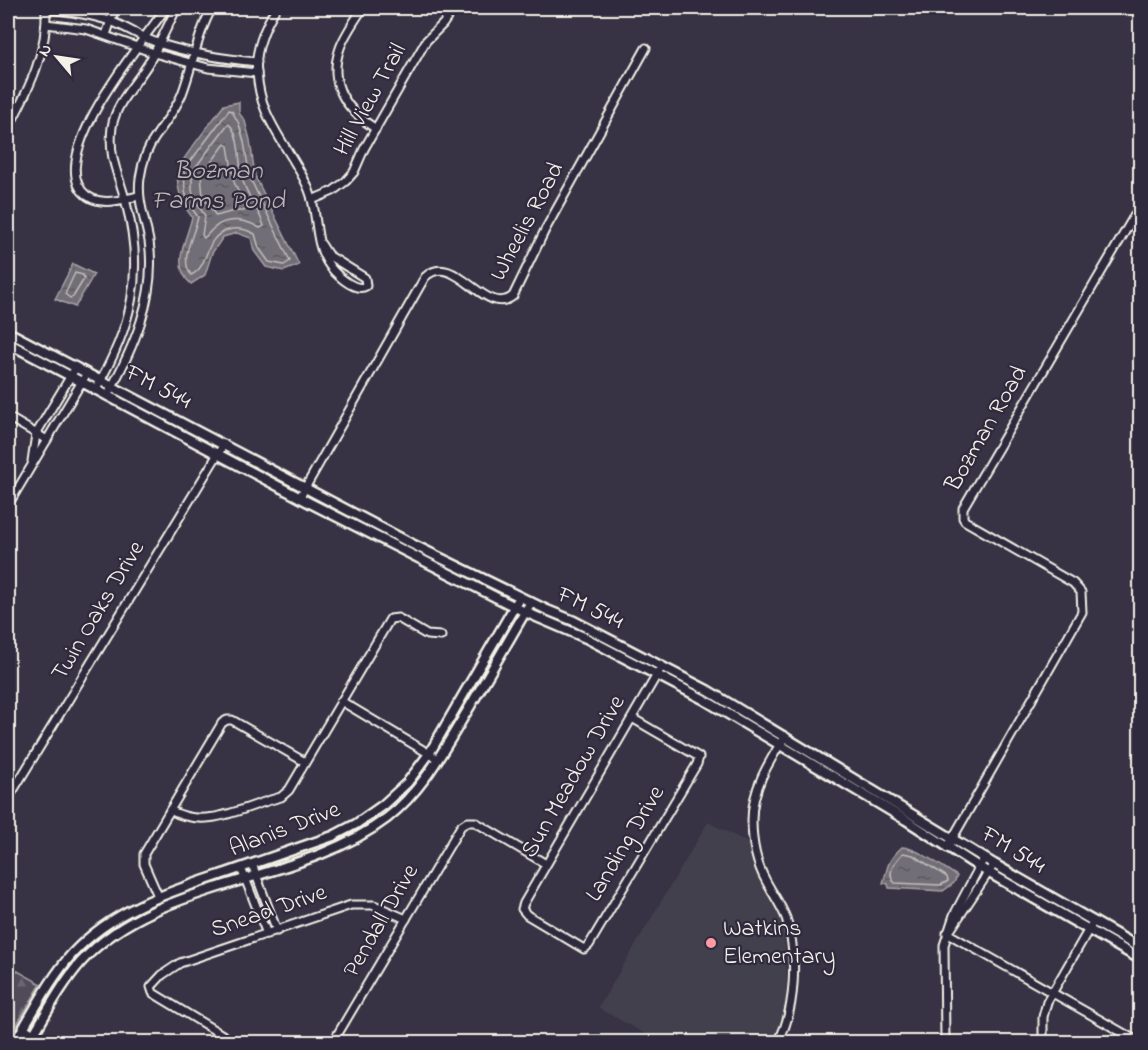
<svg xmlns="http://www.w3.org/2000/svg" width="1148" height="1050" font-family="'Indie Flower',sans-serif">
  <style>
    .built { fill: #433f4e }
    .forest { fill: url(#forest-firs); stroke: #a29ea0; stroke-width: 1.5 }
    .water { fill: url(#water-ripples); stroke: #a6a2a4; stroke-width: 1.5 }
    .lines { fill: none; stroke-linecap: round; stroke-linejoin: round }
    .shore { stroke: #c0bdbb; stroke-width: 1.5 }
    .minor-casing { stroke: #f4f1e8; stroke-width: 11 }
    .major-casing { stroke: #f4f1e8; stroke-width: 13 }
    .minor { stroke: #2f2a3d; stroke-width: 7 }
    .major { stroke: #2f2a3d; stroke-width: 8 }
    .poi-dot { fill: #ff9aa2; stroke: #2f2a3d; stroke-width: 2 }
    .labels { text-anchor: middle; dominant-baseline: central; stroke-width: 4.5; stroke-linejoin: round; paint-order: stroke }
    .street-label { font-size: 24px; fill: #f4f1e8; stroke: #2f2a3d }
    .poi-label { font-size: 24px; fill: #f4f1e8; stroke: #2f2a3d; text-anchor: start }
    .water-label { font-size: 26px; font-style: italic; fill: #bab6b5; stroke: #2f2a3d }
  </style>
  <defs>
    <pattern id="forest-firs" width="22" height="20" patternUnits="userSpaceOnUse" patternTransform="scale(1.5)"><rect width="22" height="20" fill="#504b59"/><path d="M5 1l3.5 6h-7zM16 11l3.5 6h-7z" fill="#6a6571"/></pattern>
    <pattern id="water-ripples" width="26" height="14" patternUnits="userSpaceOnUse" patternTransform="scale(1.5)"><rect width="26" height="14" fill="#726e77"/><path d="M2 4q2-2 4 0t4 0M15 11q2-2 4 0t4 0" fill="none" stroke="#5b595c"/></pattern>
  </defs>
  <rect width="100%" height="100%" fill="#373244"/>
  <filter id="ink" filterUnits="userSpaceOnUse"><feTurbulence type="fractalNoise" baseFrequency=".0167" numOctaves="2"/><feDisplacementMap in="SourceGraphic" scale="12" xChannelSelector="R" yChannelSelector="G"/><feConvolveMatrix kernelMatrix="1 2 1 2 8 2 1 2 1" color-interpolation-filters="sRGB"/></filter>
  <g filter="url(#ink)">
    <polygon class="built" points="708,822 749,843 760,880 776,909 783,931 786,954 787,1001 782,1022 772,1042 660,1042 598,1008"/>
    <polygon class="forest" points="14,969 41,984 8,1039 8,980"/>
    <g class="water">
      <path d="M239,102V113L245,121L250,140L255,176L299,265L284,271L266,267L254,251L251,238L237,233L223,237L212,253L205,275L191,284C170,265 187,240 192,217C182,205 175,186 178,169C180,161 217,115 224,105Z"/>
      <polygon points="73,264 94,274 75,307 55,299"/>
      <path d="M902,847C916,847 944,868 957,876L954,883L943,891L889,888L888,884L883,883C889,864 886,862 902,847Z"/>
    </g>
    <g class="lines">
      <g class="shore">
        <path d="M229,110L232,111L239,124L244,142L250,178L290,261L284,265L269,262L259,248L255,234C246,229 238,227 228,230C203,237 210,267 191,275C179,258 194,236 198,217L188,203L185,191L184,170Z"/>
        <path d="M228,124C240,131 239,164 242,178C246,195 259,209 264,226L260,228C247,220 227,216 214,228C210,231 208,235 204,238L202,235L205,216L195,200L192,190V172Z"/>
        <polygon points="225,144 228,146 234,182 246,209 244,211 234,211 216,216 203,196 201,176"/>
        <polygon points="75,273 83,275 84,279 73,297 70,298 65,294"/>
        <path d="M903,853L913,855L947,877L948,881L941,885L895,883C885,873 895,861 903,853Z"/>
      </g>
      <g class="minor-casing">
        <g id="minor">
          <path d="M276,8C265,26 254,52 257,73C258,84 261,99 265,109C276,138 298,162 309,190C318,212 314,241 327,262C333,272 354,293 366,286L365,278L328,255L321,244"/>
          <path d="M363,8C355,20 345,34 340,48C327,84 347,111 376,129"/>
          <path d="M46,9C67,11 89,14 110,21C127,27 143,39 161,44C192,54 224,59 257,62"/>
          <polyline points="46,24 86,29 154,53 208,68 257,73"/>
          <polyline points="106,35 115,8"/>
          <path d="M8,129C28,90 48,53 46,8"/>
          <path d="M138,196C121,200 96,208 82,191C50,151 142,42 166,8"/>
          <polyline points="312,200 333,191 346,181 354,172 364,149 426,41 443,24 454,8"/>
          <path d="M95,390C132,327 145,274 126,203C119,174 108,159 112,127C116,102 135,85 148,64C159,46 167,26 177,8"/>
          <path d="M107,396C133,349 157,297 149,241C145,219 137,200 140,178C142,164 147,148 156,136C165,122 176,109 182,94C193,65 197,35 212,8"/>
          <polyline points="8,417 47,440"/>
          <polyline points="32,461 36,434 76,367"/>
          <path d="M300,497L425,277C455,249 485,319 513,296L545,230L646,48"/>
          <polyline points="8,505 87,373"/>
          <polyline points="341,701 438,759"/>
          <polyline points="632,718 699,757 697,764 589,945 584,949 527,915 522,909 524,903 662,666"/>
          <polyline points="8,799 224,444"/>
          <path d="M170,810C207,831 244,806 281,797L289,790L390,619L398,618L427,635L441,636"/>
          <polyline points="947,848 1082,612 1081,592 1073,583 965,521 963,518 963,508 1140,206"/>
          <polyline points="252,864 277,931"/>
          <polyline points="241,868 267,934"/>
          <polyline points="158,896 144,864 144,854 222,723 227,720 232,720 305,762"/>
          <polyline points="951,929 994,864"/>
          <polyline points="947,933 1139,1042"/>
          <polyline points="24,1028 47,1042"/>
          <polyline points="234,1042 153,993 151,987 162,975 180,963 351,905 374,905 406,919"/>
          <polyline points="333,1042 461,826 467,822 475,822 546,864"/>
          <path d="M778,1042C796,1009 798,954 786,918C781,905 773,894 766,881C756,863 752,841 752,820C752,788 769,762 785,736"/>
          <polyline points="945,1042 944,945 954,915 984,858"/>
          <polyline points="1043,1042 1043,1017 1047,1002 1093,922"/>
        </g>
      </g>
      <g class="major-casing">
        <g id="major">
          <polyline points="8,332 412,544 547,610 574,621 707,690 994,864 1140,948"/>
          <polyline points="8,343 310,503 525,612 586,638 703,699 906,820 979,867 1140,959"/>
          <path d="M15,1042C33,1013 49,980 72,954C114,908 172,891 229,872C264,860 298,848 333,836L356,824L383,805L407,783L429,754L517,602"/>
          <path d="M29,1042C45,1016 60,986 81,962C158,877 298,886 387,818C422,791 443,751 466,713C487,678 507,643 528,607"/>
        </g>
      </g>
      <use href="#minor" class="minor"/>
      <use href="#major" class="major"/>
    </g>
  </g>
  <circle class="poi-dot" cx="711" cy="943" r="6"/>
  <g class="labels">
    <g class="street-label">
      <text transform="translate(371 100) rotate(-61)">Hill View Trail</text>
      <text transform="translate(528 222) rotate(-62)">Wheelis Road</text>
      <text transform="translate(158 388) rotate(27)">FM 544</text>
      <text transform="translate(987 429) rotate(-60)">Bozman Road</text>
      <text transform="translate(590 609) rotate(25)">FM 544</text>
      <text transform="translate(99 611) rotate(-59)">Twin Oaks Drive</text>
      <text transform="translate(574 777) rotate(-60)">Sun Meadow Drive</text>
      <text transform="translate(285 830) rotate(-21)">Alanis Drive</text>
      <text transform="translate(626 844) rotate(-59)">Landing Drive</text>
      <text transform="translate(1013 851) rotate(31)">FM 544</text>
      <text transform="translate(269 912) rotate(-19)">Snead Drive</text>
      <text transform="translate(382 921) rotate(-60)">Pendall Drive</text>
    </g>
    <g class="poi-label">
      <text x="723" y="929">Watkins<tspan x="723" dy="28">Elementary</tspan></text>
    </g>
    <g class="water-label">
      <text x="218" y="172">Bozman<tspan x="218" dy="30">Farms Pond</tspan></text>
    </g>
  </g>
  <rect width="1148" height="1050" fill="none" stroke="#2f2a3d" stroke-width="30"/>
  <rect x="15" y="15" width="1118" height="1020" fill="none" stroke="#f4f1e8" stroke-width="2" filter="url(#ink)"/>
  <g transform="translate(57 57) rotate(299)" stroke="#2f2a3d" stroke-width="4.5" paint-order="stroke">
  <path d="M0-4.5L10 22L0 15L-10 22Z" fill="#f4f1e8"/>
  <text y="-9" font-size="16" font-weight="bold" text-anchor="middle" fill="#f4f1e8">N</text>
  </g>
</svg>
